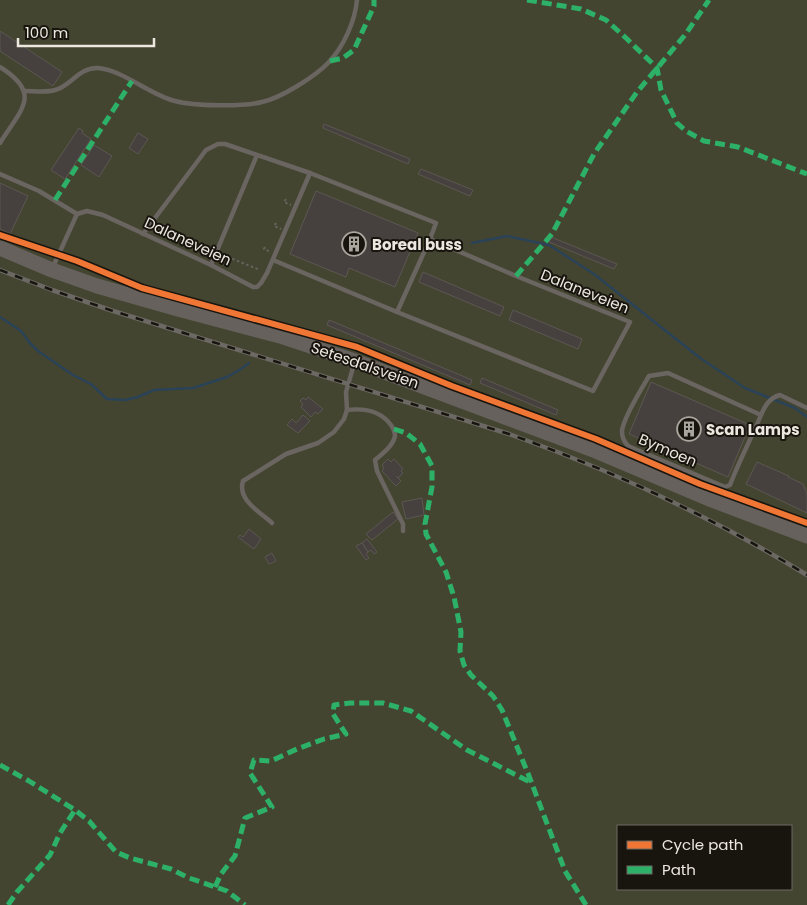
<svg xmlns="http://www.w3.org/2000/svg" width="807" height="905" font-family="Poppins,sans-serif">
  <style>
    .green { fill: #444530; fill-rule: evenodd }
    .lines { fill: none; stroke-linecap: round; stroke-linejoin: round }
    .stream { stroke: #2a4358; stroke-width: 2.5 }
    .building { fill: #46413e; stroke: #5c5753 }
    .path { stroke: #66625e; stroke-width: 2; stroke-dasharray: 2.5 2.5; stroke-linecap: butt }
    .lane { stroke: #6a6561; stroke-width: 4.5 }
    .highway { stroke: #67615d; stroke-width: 15 }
    .rail-casing { stroke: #6c6864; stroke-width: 4.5 }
    .rail { stroke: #18150f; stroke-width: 2.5; stroke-dasharray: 8; stroke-linecap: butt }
    .quiet { stroke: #2db169; stroke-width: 5; stroke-dasharray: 10 5; stroke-linecap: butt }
    .cycleway-casing { stroke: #18150f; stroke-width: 9 }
    .cycleway { stroke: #f07635; stroke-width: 6 }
    .labels { text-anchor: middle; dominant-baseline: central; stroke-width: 4; stroke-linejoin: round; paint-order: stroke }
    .street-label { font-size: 15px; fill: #ece8df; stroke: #18150f }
    .poi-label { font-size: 15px; font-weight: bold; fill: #ece8df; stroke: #18150f; text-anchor: start }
  </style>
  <rect width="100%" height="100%" fill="#2d2a23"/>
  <path class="green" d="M0,0H807V905H0ZM618,826H791V889H618Z"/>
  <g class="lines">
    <g class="stream">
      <polyline points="472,243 507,236 549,245 594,274 700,358 745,388 795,408 807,417"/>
      <polyline points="0,317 21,331 29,342 38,351 73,375 91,384 107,399 125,400 138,397 154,390 193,388 227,377 241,369 249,363"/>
    </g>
  </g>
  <g class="building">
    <polygon points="0,31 62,72 53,86 0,51"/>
    <polygon points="324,124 410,159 408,164 323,128"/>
    <polygon points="79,128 83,131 82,133 91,139 65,179 51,170"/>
    <polygon points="138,133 148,139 138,154 129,148"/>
    <polygon points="94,145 112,156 99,177 81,165"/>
    <polygon points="421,169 473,190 470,196 418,174"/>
    <polygon points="0,183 28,196 10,234 0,229"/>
    <polygon points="316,191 418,233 395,287 349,268 346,277 290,254"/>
    <polygon points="551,237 617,264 614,269 549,242"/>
    <polygon points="423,272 504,307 500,316 419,282"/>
    <polygon points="513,310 582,339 578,349 509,320"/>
    <polygon points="329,320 472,380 470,385 327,325"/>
    <polygon points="482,378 558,410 556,415 480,383"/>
    <polygon points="651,382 750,425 728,477 629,434"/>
    <polygon points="308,397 323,409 318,414 315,412 311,417 301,407 303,404 300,401 303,398 306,400"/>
    <polygon points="303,415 310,421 298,433 287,425 292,419 296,423"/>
    <polygon points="388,459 391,462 394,459 403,469 401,471 403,473 398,478 396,476 401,481 396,486 382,471 384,468 382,465"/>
    <polygon points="757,462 789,476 788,477 803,484 807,494 807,513 746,484"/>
    <polygon points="422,498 424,515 406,519 402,502"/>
    <polygon points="393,512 398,519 372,540 366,534"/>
    <polygon points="249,529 261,539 254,549 238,537 240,535 243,537"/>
    <polygon points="367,539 377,552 374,554 371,550 368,552 362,543"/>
    <polygon points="362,543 368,552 366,554 369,558 366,560 356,546"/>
    <polygon points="272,553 276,561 269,564 265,557"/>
  </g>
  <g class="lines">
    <g class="path">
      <polyline points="286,199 284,202 291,205"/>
      <polyline points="276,223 274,226 281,229"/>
      <polyline points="265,247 264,249 271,252"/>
      <polyline points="223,255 260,270"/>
    </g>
    <g class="lane">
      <path d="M0,67C43,94 21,109 0,143"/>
      <path d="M25,91C34,91 46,93 55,90C71,86 79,67 98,68C123,70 150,95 175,101C194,106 242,107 262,102C281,98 316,76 329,62C344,46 355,21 357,0"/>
      <polyline points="0,174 39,191 77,214"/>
      <polyline points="143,234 206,150 218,144 225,144 310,173 436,223 430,239 516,276 630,322 593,391 397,312"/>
      <polyline points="273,260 397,312 430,239"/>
      <polyline points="211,265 257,155"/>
      <polyline points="53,267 77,214 87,211 103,215 211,265 253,287 257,287 261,283 267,273 310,173"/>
      <path d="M347,410C364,408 380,410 391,425C393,428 395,431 395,436C393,446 382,454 375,460L377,471L403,524V531"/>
      <path d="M761,415L668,373L649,376C642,388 623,418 622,431C622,438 624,441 628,446L725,487L730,485C739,461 751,439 761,415C765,406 769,398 780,395L807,408"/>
      <path d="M272,523C260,512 237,500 243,481L286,454L318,443L334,432L344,419L347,410L346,392L354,364"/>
    </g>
    <polyline class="highway" points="0,248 52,270 97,286 178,309 280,336 355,361 596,451 712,500 807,536"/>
    <g class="rail-casing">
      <path id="rail" d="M0,270L52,290L110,310L509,434C614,471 712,517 807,575"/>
    </g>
    <use href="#rail" class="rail"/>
    <g class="quiet">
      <polyline points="527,0 581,9 606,20 626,38 657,68 661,90 677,123 686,131 704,141 738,147 807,174"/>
      <polyline points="330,61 343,58 354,50 374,6 374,0"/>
      <polyline points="55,200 132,81"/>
      <polyline points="516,276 552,234 594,154 637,92 685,35 709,0"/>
      <polyline points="394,429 406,433 420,444 432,466 432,487 425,524 426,534 446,572 454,597 461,632 460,651 464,665 471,675 493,696 502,710 529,776 565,871 586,905"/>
      <polyline points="0,765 29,781 75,810 89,821 116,852 130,858 171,869 189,878 227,891 245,905"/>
      <polyline points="215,887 221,874 235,856 245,818 272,807 250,773 254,760 271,761 297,749 324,739 346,734 333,714 334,705 350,703 383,703 411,711 467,750 532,783"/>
      <polyline points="8,905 17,892 50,855 60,833 75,810"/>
    </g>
    <g class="cycleway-casing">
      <polyline id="cycleway" points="0,235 77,261 142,288 357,347 452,386 596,439 700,484 807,523"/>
    </g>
    <use href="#cycleway" class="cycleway"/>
  </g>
  <defs>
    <g id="building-ring" transform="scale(1.25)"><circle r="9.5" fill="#18150f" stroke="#a9a69d" stroke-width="1.5"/><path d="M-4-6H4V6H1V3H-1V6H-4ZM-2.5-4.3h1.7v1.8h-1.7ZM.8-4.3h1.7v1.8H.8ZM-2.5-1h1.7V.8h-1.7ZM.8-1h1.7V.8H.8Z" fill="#a9a69d"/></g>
  </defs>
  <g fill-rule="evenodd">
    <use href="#building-ring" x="354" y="244"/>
    <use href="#building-ring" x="689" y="429"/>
  </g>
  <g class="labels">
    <g class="street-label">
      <text transform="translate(188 241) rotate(25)">Dalaneveien</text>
      <text transform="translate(585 291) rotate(22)">Dalaneveien</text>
      <text transform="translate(365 365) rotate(19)">Setesdalsveien</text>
      <text transform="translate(668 450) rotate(23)">Bymoen</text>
    </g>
    <g class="poi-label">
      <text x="372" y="244">Boreal buss</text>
      <text x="706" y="429">Scan Lamps</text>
    </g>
  </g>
  <rect x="617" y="825" width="175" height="65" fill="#18150f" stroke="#6d6962"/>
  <rect x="627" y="841" width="25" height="8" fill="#f07635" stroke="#6d6962"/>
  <text x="662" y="850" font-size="15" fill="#ece8df">Cycle path</text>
  <rect x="627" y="866" width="25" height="8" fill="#2db169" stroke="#6d6962"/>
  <text x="662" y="875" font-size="15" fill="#ece8df">Path</text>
  <path d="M18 38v8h136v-8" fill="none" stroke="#ece8df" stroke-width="2.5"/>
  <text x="25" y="38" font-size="15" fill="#ece8df" stroke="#18150f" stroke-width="4" paint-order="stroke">100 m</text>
</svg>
